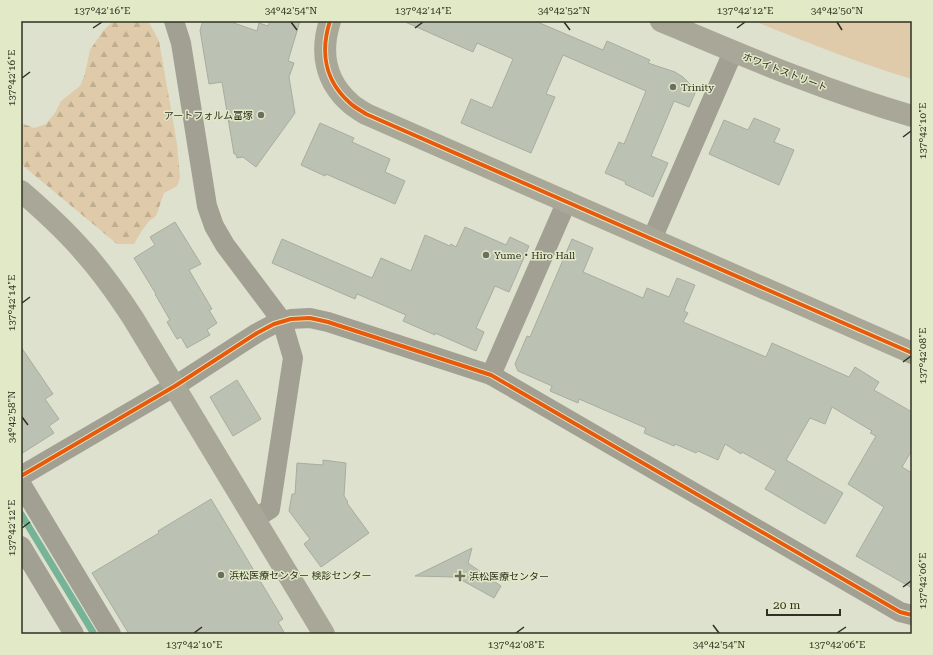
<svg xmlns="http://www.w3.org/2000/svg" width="933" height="655" font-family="'Roboto Serif','Noto Sans JP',serif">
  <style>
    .forest { fill: url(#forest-firs) }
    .park { fill: #dfcaa9 }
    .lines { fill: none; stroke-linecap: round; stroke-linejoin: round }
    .stream { stroke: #77b397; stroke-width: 7 }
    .building { fill: #bbc2b4; stroke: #a7ad9f }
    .street { stroke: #a29f93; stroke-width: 20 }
    .secondary { stroke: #a9a898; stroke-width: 22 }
    .cycleway-casing { stroke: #e2e9c6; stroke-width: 6 }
    .cycleway { stroke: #e8590c; stroke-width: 4 }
    .ticks { fill: none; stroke: #2e3123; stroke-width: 1.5 }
    .poi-dot { fill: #6b6f5f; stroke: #e2e9c6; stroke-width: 1.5 }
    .labels { text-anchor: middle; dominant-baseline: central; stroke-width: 3; stroke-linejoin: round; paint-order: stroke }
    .street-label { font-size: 10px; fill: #2e3123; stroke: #e2e9c6 }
    .poi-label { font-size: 10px; fill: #2e3123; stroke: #e2e9c6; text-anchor: start }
    .neatline { fill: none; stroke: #2e3123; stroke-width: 1.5 }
    .ticks-label { font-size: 10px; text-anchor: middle; fill: #2e3123 }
  </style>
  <defs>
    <pattern id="forest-firs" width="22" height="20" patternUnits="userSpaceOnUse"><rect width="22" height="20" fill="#dfcaa9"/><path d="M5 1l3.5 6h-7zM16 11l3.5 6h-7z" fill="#c0ae91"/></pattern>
  </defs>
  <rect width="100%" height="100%" fill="#dde1ce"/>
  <polygon class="forest" points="111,21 148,21 159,41 177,144 180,178 177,186 164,193 156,216 149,221 141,232 134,244 117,244 21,164 21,123 34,128 46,124 55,113 61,101 80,86 85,74 90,50 103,31 111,23"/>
  <path class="park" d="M754,21H912V79C858,63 806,42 754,21Z"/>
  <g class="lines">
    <polyline class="stream" points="21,514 94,634"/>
  </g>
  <g class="building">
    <polygon points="203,21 228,21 257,31 259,23 268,26 270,21 300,21 288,61 294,63 289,77 295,113 256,167 243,157 237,158 236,154 234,154 222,82 209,84 200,30"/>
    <polygon points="403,21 535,21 603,50 607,41 650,60 648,63 675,72 683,77 690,84 696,91 689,107 674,101 651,156 668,163 653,197 625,184 626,182 605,173 619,142 624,144 646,91 563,55 546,94 555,97 531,153 461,123 471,99 492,108 513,59 477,43 473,52"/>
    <polygon points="754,118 780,129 774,142 794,150 779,185 709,154 724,120 748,130"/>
    <polygon points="320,123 354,138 352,142 390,159 385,172 405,181 395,204 326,174 325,176 301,165"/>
    <polygon points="175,222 201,264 189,270 212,309 209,310 217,323 207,330 210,335 187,348 181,337 177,339 167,322 170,320 155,294 156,294 134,258 155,245 150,237"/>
    <polygon points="465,227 506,245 510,237 529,246 509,292 495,286 476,328 484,332 476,351 435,333 435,335 403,321 406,315 357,294 355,299 272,263 282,239 372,278 381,258 411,271 425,235 450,246 451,244 456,247"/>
    <polygon points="572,239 593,248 583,272 643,298 647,288 669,297 677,278 695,285 684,311 688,313 683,322 766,357 772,343 849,377 855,367 879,382 874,390 912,412 912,450 902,467 912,473 912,588 856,556 884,507 848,484 876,436 870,433 872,431 832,407 825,424 810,418 786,460 843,493 825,524 765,489 776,471 742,452 741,454 725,444 718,460 698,451 696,453 675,444 674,446 644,433 646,428 579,399 578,403 550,391 552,386 518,371 515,364 527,336 530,337"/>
    <polygon points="21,347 53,394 45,399 59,419 49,426 54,433 21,454"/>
    <polygon points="237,380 261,419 233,436 210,397"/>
    <polygon points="323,460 346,463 344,496 348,502 347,503 369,533 321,567 304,544 310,539 289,511 292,494 295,494 297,463 323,465"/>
    <polygon points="211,499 283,619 278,622 285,634 129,634 92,573 159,533 158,531"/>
    <polygon points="472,548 468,563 501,586 494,598 456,577 415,576"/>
  </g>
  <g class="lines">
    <g class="street">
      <polyline points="174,21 181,43 207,206 214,226 225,245 282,321 293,358 270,509 254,519"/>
      <polyline points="652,239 733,52"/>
      <polyline points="491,375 567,201"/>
      <polyline points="21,476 175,386 257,333 274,324 291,319 310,318 328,322 491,375 900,612 912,615"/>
      <polyline points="21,484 111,634"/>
      <polyline points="21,546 74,634"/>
    </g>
    <g class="secondary">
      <path d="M330,21C320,52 325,81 350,103C354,107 360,110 366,114L912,353"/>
      <path d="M661,21C744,56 825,91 912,116"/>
      <path d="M21,191C43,210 64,229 83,251C102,272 118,295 133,318L324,634"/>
    </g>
    <g class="cycleway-casing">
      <g id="cycleway">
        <path d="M330,21C320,52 325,81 350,103C354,107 360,110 366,114L912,353"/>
        <polyline points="21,476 175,386 257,333 274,324 291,319 310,318 328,322 491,375 900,612 912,615"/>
      </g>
    </g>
    <use href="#cycleway" class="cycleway"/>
  </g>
  <path class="ticks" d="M291,22L297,30M564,22L570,30M837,22L842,30M93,28L102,22M415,28L423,22M737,28L745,22M22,78L30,72M903,137L911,131M22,303L30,297M903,362L911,356M22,417L28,425M22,528L30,522M903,587L911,581M713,625L719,633M194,633L202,627M516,633L524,627M837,633L846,627"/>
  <g class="poi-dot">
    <circle cx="673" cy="87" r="4"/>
    <circle cx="261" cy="115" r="4"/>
    <circle cx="486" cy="255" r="4"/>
    <circle cx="221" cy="575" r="4"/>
    <path d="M458 570h4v4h4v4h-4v4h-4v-4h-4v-4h4z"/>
  </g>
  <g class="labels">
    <g class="street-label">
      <text transform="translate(785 72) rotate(21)">ホワイトストリート</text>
    </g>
    <g class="poi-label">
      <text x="681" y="87">Trinity</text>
      <text x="253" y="115" text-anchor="end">アートフォルム富塚</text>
      <text x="494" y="255">Yume・Hiro Hall</text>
      <text x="229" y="575">浜松医療センター 検診センター</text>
      <text x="469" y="576">浜松医療センター</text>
    </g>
  </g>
  <rect width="933" height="655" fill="none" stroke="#e2e9c6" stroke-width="44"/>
  <path d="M767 609v6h73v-6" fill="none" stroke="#2e3123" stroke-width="2"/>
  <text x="773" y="609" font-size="12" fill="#2e3123" stroke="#e2e9c6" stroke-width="3" paint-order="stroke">20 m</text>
  <rect x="22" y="22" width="889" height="611" class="neatline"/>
  <g class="ticks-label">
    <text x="102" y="14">137°42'16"E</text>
    <text x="291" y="14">34°42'54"N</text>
    <text x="423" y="14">137°42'14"E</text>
    <text x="564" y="14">34°42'52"N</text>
    <text x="745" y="14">137°42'12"E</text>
    <text x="837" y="14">34°42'50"N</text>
    <text transform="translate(11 78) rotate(-90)" y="4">137°42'16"E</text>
    <text transform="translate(922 131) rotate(-90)" y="4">137°42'10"E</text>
    <text transform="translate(11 303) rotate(-90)" y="4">137°42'14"E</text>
    <text transform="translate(922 356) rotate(-90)" y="4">137°42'08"E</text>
    <text transform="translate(11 417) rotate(-90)" y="4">34°42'58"N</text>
    <text transform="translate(11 528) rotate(-90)" y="4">137°42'12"E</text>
    <text transform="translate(922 581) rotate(-90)" y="4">137°42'06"E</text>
    <text x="194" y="648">137°42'10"E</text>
    <text x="516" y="648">137°42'08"E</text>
    <text x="719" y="648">34°42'54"N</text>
    <text x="837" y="648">137°42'06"E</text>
  </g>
</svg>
